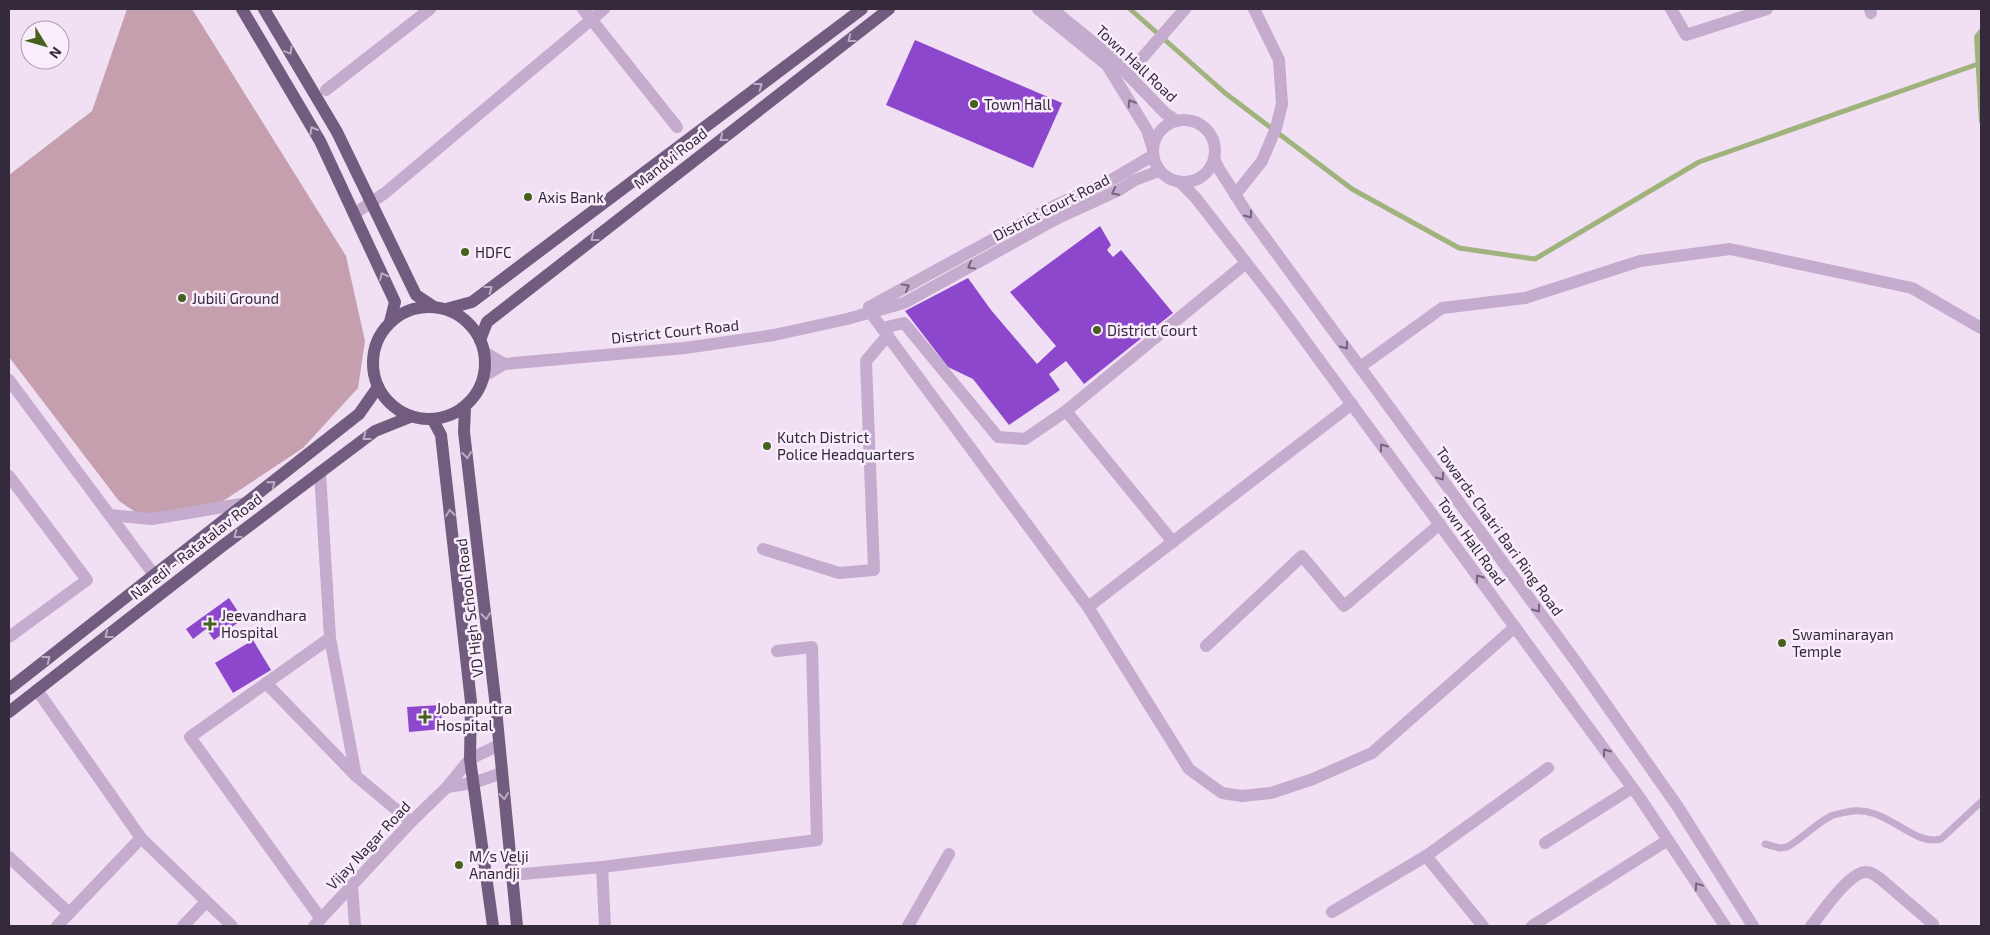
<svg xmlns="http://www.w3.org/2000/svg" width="1990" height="935" font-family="'Exo 2',sans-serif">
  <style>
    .green { fill: #c59fad }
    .water { fill: #a1b37d }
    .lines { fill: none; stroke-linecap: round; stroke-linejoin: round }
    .stream { stroke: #a1b37d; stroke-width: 5 }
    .building { fill: #8d47cc }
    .service { stroke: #c5abce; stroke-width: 7 }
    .minor { stroke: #c5abce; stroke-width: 12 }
    .tertiary { stroke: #c5abce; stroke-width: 12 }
    .primary { stroke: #715b7e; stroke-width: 12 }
    .oneway { stroke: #bcabc3 }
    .oneway2 { stroke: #75647d }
    .poi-dot { fill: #48601d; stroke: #f9edfb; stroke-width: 2 }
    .labels { text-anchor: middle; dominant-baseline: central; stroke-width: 5; stroke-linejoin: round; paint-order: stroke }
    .street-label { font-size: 15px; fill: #342a3b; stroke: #f9edfb }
    .poi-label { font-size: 15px; fill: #342a3b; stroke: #f9edfb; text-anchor: start }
  </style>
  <rect width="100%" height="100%" fill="#f1e0f4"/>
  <polygon class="green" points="127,9 192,9 346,256 365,341 358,388 303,448 223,501 144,518 119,501 9,357 9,175 92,111"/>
  <polygon class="water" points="1981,27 1981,123 1979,123 1974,36"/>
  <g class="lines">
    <polyline class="stream" points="1130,9 1225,93 1352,189 1459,248 1535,259 1699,162 1978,64 1981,65"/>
  </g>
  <g class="building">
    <polygon points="915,40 1062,103 1033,168 886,105"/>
    <polygon points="1100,226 1111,245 1107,250 1113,257 1121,250 1173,313 1084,384 1066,361 1049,374 1060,390 1009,425 973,379 948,367 905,311 968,278 991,310 1037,364 1056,346 1010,292"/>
    <polygon points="229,598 243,619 214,640 206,629 193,639 186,629"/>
    <polygon points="253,640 271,670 233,693 215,663"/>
    <polygon points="441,705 442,729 409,732 407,707"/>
  </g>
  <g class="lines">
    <path class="service" d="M1765,844L1780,848L1787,847C1802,839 1815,824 1831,816C1836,814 1842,813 1847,812C1886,803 1911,847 1941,839L1981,802"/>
    <g class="minor">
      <polyline points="583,9 677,127"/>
      <polyline points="1671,9 1686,35 1767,9"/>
      <polyline points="1870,9 1871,13"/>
      <polyline points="1128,74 1185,9"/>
      <polyline points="326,90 430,9"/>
      <polyline points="1235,195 1262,161 1276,128 1282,104 1279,60 1254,9"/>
      <polyline points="354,214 385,193 604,9"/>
      <polyline points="870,312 1088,607 1189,769 1222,793 1242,796 1271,793 1313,779 1372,753 1515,627"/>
      <polyline points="882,328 904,323 998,437 1025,439 1066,411 1246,263"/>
      <polyline points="1360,367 1442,308 1525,298 1640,261 1730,249 1912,288 1981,328"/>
      <polyline points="9,380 155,576"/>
      <polyline points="1066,411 1173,542"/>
      <polyline points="320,472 330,638 356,776"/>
      <polyline points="9,476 87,580 9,637"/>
      <polyline points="110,515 152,519 247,503"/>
      <polyline points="763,549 839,573 874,570 866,361 888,335"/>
      <polyline points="1088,607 1352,404"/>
      <polyline points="1206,646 1302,556 1344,606 1440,524"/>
      <polyline points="266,683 356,776 411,822"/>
      <polyline points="37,690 141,838 232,926"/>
      <polyline points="1545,843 1632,788"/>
      <polyline points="1426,856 1483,926"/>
      <polyline points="9,857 69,913"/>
      <polyline points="602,867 605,926"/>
      <polyline points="512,875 602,867 817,840 812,647 777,651"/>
      <polyline points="352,885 355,926"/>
      <polyline points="1332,912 1426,856 1548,768"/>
      <polyline points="321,919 190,737 330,638"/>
      <polyline points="57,926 141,838"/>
      <polyline points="183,926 206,902"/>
      <polyline points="908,926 949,854"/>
      <polyline points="1532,926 1668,840"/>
      <path d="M1811,926C1822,913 1849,872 1866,872C1873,872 1878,877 1883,881L1933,924"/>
    </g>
    <g class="tertiary">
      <polyline points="1038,9 1107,65 1147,130 1152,146"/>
      <polyline points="1052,9 1111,57 1165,113 1177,121"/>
      <circle cx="1184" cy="151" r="31"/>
      <polyline points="1214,159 1219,169 1247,213 1579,666 1678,807 1753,926"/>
      <polyline points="1181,183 1195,197 1279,305 1640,798 1725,926"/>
      <polyline points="869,307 1052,207 1113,179 1152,156"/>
      <polyline points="484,352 504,364"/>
      <polyline points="484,376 504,364 685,348 774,335 847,319 904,303 1058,218 1119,190 1135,180 1159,171"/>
      <polyline points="447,787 473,783 502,773"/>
      <polyline points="314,926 411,822 447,787 470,759 499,745"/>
    </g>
    <g class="primary">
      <polyline points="242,9 320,141 395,302 390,322"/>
      <polyline points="264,9 337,132 416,295 434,307"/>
      <circle cx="429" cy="363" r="56"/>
      <polyline points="446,309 472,302 862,9"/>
      <polyline points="480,340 487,322 889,9"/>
      <polyline points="465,407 464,432 495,699 517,926"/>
      <polyline points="433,420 441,435 471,702 470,759 493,926"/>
      <polyline points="9,689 359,414 378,387"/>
      <polyline points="9,712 221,547 375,431 410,417"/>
    </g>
  </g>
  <defs><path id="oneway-chevron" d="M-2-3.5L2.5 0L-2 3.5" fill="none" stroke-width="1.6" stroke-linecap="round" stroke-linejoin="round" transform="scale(1.25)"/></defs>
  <g class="oneway">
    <use href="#oneway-chevron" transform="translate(851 39) rotate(142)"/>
    <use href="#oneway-chevron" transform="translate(289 51) rotate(59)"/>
    <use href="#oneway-chevron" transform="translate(759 86) rotate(-37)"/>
    <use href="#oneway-chevron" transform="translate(313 130) rotate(-120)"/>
    <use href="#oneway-chevron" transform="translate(723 138) rotate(142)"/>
    <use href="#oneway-chevron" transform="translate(594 238) rotate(142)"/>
    <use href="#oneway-chevron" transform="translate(383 276) rotate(-115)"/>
    <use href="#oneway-chevron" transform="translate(489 289) rotate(-37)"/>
    <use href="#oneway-chevron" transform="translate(366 437) rotate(143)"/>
    <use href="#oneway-chevron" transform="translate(467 455) rotate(83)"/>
    <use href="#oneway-chevron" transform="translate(272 484) rotate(-39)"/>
    <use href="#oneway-chevron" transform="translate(450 513) rotate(-97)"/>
    <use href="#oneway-chevron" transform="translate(237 535) rotate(143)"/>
    <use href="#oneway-chevron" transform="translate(486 616) rotate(83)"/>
    <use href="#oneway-chevron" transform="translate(108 635) rotate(142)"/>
    <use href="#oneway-chevron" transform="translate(47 659) rotate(-38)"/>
    <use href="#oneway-chevron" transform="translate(504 796) rotate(84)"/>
  </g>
  <g class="oneway2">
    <use href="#oneway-chevron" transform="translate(1131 103) rotate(-122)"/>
    <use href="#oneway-chevron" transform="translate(1115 192) rotate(153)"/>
    <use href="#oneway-chevron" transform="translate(1249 215) rotate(55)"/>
    <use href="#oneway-chevron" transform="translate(971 266) rotate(151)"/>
    <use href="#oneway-chevron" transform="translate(906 287) rotate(-29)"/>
    <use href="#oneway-chevron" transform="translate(1345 346) rotate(54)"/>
    <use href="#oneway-chevron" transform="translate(1383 447) rotate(-126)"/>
    <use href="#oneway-chevron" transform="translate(1441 477) rotate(54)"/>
    <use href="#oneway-chevron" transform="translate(1479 578) rotate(-126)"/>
    <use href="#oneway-chevron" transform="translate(1537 609) rotate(54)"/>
    <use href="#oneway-chevron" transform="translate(1606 752) rotate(-126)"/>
    <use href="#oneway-chevron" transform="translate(1698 886) rotate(-124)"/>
  </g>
  <g class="poi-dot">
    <circle cx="974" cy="104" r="5"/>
    <circle cx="528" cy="197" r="5"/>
    <circle cx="465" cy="252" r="5"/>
    <circle cx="182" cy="298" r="5"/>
    <circle cx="1097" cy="330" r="5"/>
    <circle cx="767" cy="446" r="5"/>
    <path d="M207.5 616.5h5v5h5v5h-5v5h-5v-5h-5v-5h5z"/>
    <circle cx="1782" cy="643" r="5"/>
    <path d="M422.5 709.5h5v5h5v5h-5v5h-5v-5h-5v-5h5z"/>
    <circle cx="459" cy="865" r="5"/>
  </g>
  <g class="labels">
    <g class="street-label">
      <text transform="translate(1137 63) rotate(43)">Town Hall Road</text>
      <text transform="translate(670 158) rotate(-38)">Mandvi Road</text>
      <text transform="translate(1051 207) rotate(-27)">District Court Road</text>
      <text transform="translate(675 331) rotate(-6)">District Court Road</text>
      <text transform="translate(1500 531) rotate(54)">Towards Chatri Bari Ring Road</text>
      <text transform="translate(1472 541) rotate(54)">Town Hall Road</text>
      <text transform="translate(196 546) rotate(-38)">Naredi - Ratatalav Road</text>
      <text transform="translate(469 608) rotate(-97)">VD High School Road</text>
      <text transform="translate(368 845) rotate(-47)">Vijay Nagar Road</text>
    </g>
    <g class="poi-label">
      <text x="984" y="104">Town Hall</text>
      <text x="538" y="197">Axis Bank</text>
      <text x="475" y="252">HDFC</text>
      <text x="192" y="298">Jubili Ground</text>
      <text x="1107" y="330">District Court</text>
      <text x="777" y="437">Kutch District<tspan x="777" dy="17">Police Headquarters</tspan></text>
      <text x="221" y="615">Jeevandhara<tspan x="221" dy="17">Hospital</tspan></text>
      <text x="1792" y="634">Swaminarayan<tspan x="1792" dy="17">Temple</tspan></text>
      <text x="436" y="708">Jobanputra<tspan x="436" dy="17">Hospital</tspan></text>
      <text x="469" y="856">M/s Velji<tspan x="469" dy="17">Anandji</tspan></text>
    </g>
  </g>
  <rect width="1990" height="935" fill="none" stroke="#342a3b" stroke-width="20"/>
  <g transform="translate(45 45) rotate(127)"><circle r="24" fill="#f9edfb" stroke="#aa9fae"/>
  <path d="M0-4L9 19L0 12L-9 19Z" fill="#48601d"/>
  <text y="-8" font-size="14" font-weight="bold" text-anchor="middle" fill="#342a3b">N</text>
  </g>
</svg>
